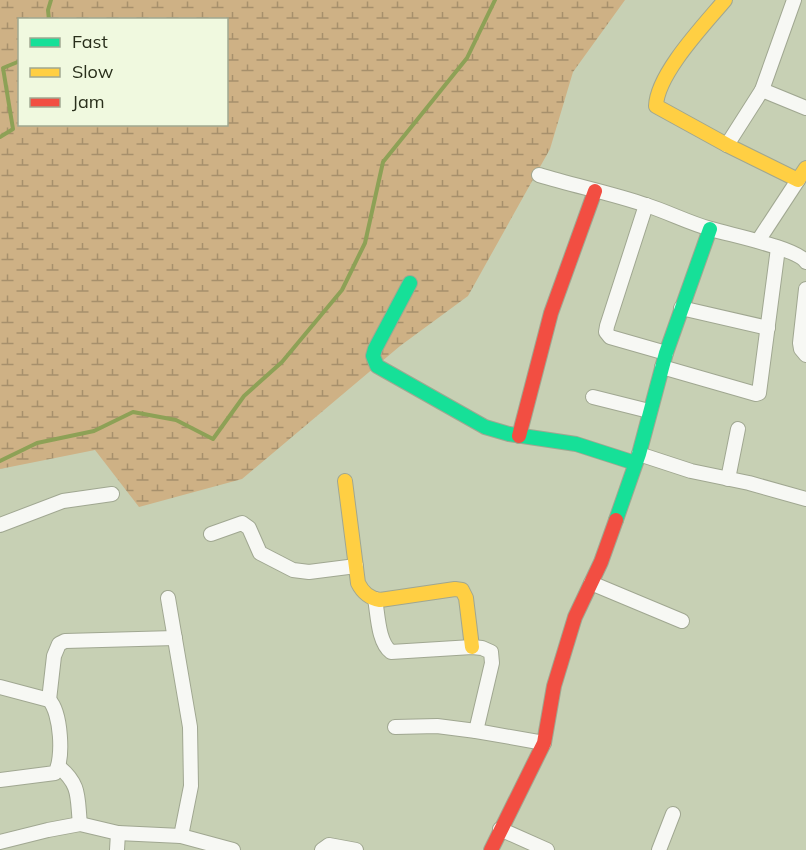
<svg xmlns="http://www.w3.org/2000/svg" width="806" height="850" font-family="Mulish,sans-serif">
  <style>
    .wetland { fill: url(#wetland-marsh); fill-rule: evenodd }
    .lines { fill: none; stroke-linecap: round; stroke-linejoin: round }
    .stream { stroke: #8da156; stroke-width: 4 }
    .street-casing { stroke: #a0a791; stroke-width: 16 }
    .fast-casing { stroke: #a0a791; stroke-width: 16 }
    .slow-casing { stroke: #a0a791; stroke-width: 16 }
    .jam-casing { stroke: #a0a791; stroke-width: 16 }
    .street { stroke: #f7f8f4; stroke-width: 14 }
    .fast { stroke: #16e098; stroke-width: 14 }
    .slow { stroke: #ffcf43; stroke-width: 14 }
    .jam { stroke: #f24e42; stroke-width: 14 }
  </style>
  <defs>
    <pattern id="wetland-marsh" width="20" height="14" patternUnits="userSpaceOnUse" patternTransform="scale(1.5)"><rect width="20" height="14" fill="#ceb185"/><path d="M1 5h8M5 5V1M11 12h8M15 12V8" fill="none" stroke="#a7906c"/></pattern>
  </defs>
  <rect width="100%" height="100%" fill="#c7d0b4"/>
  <path class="wetland" d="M0,0H625L573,72L550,149L468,296L400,346L242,479L139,507L95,450L0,469ZM20,20H226V124H20Z"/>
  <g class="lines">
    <g class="stream">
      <polyline points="49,20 48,10 51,0"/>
      <polyline points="0,137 13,129 3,68 20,61"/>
      <polyline points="0,461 37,443 94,431 133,412 176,420 213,439 244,396 282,362 342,290 365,243 383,162 467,58 495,0"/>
    </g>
    <g class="street-casing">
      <g id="street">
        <polyline points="762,90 806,108"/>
        <polyline points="727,145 762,90 794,0"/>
        <path d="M539,175C575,186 611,193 646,205C668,212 689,223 711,229C730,235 797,248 806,262"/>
        <polyline points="646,205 607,326 606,332 610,337 666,353"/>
        <polyline points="758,241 798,180"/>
        <polyline points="806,289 800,343 801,349 806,355"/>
        <polyline points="681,308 768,328"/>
        <polyline points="662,367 756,394 759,393 778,248"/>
        <polyline points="593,397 649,411"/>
        <polyline points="639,454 691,471 749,483 806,499"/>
        <polyline points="728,479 738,429"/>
        <polyline points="0,525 63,501 112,494"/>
        <polyline points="211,534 242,523 249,528 260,553 293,570 309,572 356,566"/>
        <polyline points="591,583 682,621"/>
        <polyline points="168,598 190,727 191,786 181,836"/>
        <path d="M375,599C378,615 378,642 391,652L472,647L482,648L491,652L492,663L476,731"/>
        <path d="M0,687L49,700C61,712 64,759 55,773L0,780"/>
        <polyline points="49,700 54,656 59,644 65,641 175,638"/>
        <polyline points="395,727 437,726 476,731 544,743"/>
        <path d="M59,767C81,785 77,798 80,824"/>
        <polyline points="500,829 547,850"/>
        <polyline points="118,833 181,836 233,850"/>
        <polyline points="0,842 48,830 80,824 118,833 117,850"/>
        <polyline points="322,850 329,845 356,850"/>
        <polyline points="659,850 673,814"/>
      </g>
    </g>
    <g class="fast-casing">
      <g id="fast">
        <polyline points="410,283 375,349 373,356 377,366 485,427 509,434 576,444 635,463"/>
        <polyline points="616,520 639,454 666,353 710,229"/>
      </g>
    </g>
    <g class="slow-casing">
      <g id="slow">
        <path d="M725,0C704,25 657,74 656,106L727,145L798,180L806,168"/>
        <path d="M345,481L358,583C363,593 369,598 380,600L455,589L462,590L466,598L472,647"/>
      </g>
    </g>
    <g class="jam-casing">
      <g id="jam">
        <polyline points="519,436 551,313 595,191"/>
        <polyline points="491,850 544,743 554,686 575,617 601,562 616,520"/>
      </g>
    </g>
    <use href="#street" class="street"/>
    <use href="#fast" class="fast"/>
    <use href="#slow" class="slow"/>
    <use href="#jam" class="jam"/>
  </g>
  <rect x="18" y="18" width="210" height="108" fill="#f0f9df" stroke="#a0a891" stroke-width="1.5"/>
  <rect x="30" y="38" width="30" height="9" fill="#16e098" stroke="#a0a891" stroke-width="1.5"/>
  <text x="72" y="48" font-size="18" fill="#292f1b">Fast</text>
  <rect x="30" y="68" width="30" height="9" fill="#ffcf43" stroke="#a0a891" stroke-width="1.5"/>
  <text x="72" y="78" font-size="18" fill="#292f1b">Slow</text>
  <rect x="30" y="98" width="30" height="9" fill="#f24e42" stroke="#a0a891" stroke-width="1.5"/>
  <text x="72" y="108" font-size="18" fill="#292f1b">Jam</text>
</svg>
